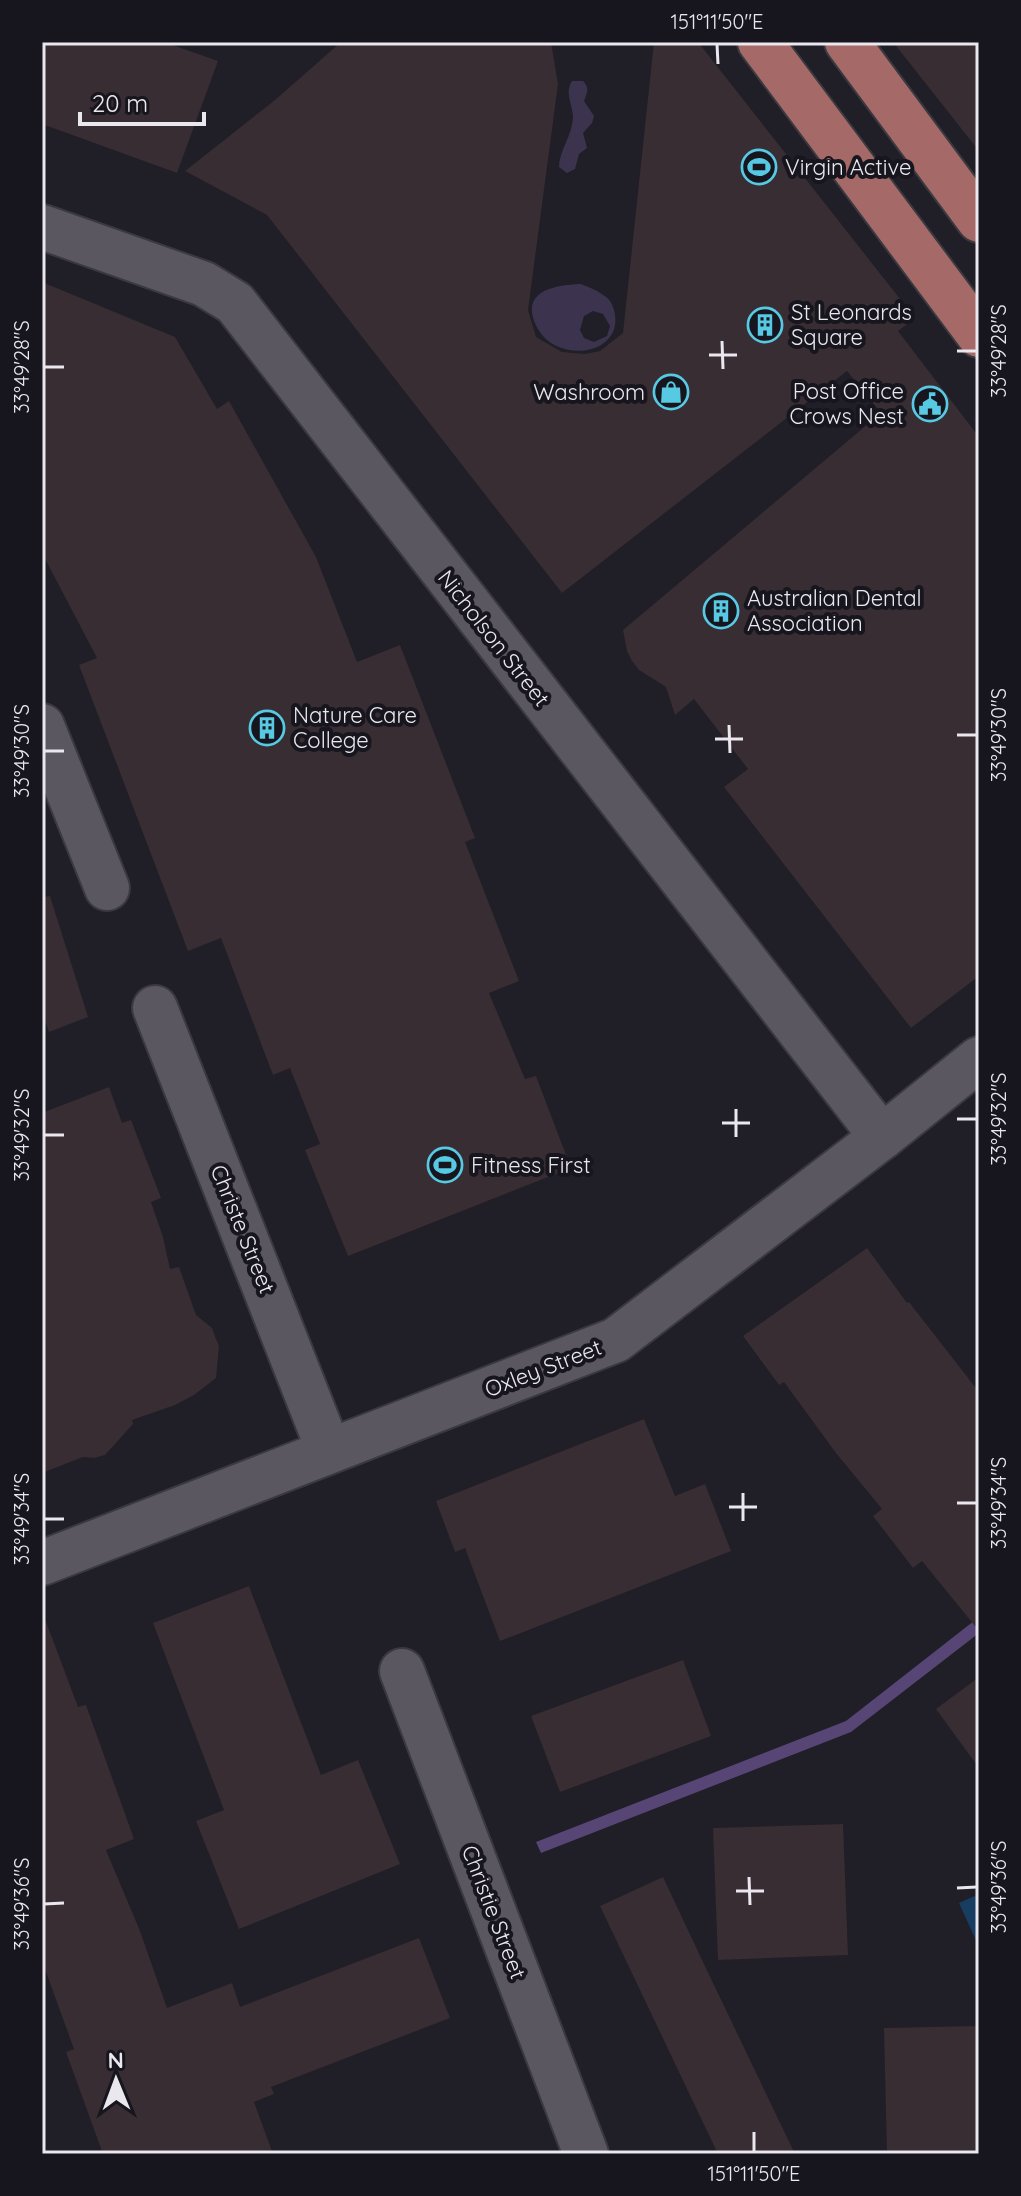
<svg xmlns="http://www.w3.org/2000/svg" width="1021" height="2196" font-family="Quicksand,sans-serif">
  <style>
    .green { fill: #3c334f; fill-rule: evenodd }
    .forest { fill: #574675 }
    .water { fill: #183d63 }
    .building { fill: #372d32 }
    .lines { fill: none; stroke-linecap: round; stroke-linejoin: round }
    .street-casing { stroke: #3b3940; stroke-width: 48 }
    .primary-casing { stroke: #3b3940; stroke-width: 48 }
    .street { stroke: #5a5761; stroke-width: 44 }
    .primary { stroke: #a56a68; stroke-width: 44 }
    .ticks { fill: none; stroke: #eae8ee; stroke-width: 3 }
    .labels { text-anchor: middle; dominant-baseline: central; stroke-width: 8; stroke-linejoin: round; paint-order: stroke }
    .poi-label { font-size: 22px; fill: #eae8ee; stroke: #17151d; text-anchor: start }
    .street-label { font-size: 22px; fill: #eae8ee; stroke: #17151d }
    .neatline { fill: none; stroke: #eae8ee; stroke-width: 3 }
    .ticks-label { font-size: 20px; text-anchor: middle; fill: #eae8ee }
  </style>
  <rect width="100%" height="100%" fill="#201e26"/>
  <g class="green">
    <path d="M572,81H583C590,88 587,93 584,101L594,116L592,123L583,133L587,148L579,154L575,169L567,173L559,167C559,151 572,136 573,118C573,104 564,93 572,81Z"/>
    <path d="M581,284C588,287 597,290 603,295C609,298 612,303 614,310C626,355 558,365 538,329C518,292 552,285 581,284ZM593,311L603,314L610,326L607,336L594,342L584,338L580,330L584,316Z"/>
  </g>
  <polygon class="forest" points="979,1617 979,1633 851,1732 541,1853 536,1842 846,1721"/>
  <polygon class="water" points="979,1894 979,1947 959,1903"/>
  <g class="building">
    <polygon points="42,42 164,42 218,61 177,173 42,124"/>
    <polygon points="341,42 551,42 558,84 528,310 536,337 562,352 585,354 600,351 623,333 654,42 698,42 915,318 898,331 979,437 979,976 911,1028 724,787 748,769 694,699 675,715 666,687 639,670 632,661 627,651 623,630 881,413 847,371 562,593 267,215 185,171 275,100"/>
    <polygon points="893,42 979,42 979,151"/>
    <polygon points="42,282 175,337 217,409 229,401 316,557 357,662 400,645 475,838 465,842 519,981 489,993 525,1079 536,1076 571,1168 348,1256 305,1150 320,1144 290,1068 273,1075 221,938 188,951 79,665 97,658 42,553"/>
    <polygon points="50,896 88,1017 49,1032 42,1013 42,897"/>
    <polygon points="109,1087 122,1123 131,1120 161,1198 151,1202 163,1237 170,1269 179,1267 196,1315 212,1328 216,1339 219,1346 216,1378 194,1395 175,1405 132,1420 133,1424 105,1455 94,1458 83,1457 42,1473 42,1113"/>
    <polygon points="867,1248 907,1303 909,1302 979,1392 979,1631 922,1561 913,1568 873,1516 882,1509 836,1453 784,1382 779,1385 743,1336"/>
    <polygon points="644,1419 675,1496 705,1484 731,1551 500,1641 465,1548 455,1552 436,1501"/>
    <polygon points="249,1586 321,1775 358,1760 400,1864 239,1929 196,1821 224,1810 153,1623"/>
    <polygon points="45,1619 78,1707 86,1705 134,1839 106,1850 140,1931 167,2008 232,1983 240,2007 419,1938 450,2018 271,2087 274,2094 254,2102 273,2154 103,2154 66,2052 74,2049 42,1961 42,1620"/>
    <polygon points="683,1660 711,1736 560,1792 531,1716"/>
    <polygon points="979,1677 979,1768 936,1709"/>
    <polygon points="843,1824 848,1955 718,1960 713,1828"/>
    <polygon points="663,1877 703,1962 795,2154 718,2154 600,1906"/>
    <polygon points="979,2026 979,2154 887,2154 884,2028"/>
  </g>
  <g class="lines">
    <g class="street-casing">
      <g id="street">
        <polyline points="42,227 204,284 235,303 882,1137"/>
        <polyline points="42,726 107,888"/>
        <polyline points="155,1008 329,1451"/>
        <polyline points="42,1563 616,1340 882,1137 979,1059"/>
        <polyline points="402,1671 586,2154"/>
      </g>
    </g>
    <g class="primary-casing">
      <g id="primary">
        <polyline points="760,42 979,335"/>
        <polyline points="847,42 979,220"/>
      </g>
    </g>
    <use href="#street" class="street"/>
    <use href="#primary" class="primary"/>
  </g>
  <path class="ticks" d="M717,44L718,64M722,341L723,369M957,351H977M709,355H737M44,367H64M729,725L730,753M957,735H977M715,739H743M44,751H64M736,1109V1137M957,1119H977M722,1123H750M44,1135H64M743,1493V1521M957,1503H977M729,1507H757M44,1519H64M749,1877L750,1905M957,1888L977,1887M736,1891H764M44,1904L64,1903M754,2132V2152"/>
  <defs>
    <g id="stadium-ring" transform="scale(1.8)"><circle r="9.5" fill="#17151d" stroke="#57c9e2" stroke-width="1.5"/><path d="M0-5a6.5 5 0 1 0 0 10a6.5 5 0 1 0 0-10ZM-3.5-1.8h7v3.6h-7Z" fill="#57c9e2"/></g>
    <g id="building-ring" transform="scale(1.8)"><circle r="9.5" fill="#17151d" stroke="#57c9e2" stroke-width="1.5"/><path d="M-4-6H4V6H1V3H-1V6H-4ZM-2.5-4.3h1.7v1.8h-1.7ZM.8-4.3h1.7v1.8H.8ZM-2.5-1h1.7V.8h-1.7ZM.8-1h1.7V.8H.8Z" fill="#57c9e2"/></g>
    <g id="shop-ring" transform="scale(1.8)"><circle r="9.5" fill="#17151d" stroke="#57c9e2" stroke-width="1.5"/><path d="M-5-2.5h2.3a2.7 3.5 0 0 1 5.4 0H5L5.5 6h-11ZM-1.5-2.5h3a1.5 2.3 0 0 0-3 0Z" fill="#57c9e2"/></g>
    <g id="civic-ring" transform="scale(1.8)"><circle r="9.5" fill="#17151d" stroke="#57c9e2" stroke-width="1.5"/><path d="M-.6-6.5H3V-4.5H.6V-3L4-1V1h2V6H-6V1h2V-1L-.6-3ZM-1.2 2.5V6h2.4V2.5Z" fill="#57c9e2"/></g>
  </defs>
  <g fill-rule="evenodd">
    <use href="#stadium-ring" x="759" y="167"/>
    <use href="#building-ring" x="765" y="325"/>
    <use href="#shop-ring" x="671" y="392"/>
    <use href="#civic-ring" x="930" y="404"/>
    <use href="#building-ring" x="721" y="611"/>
    <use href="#building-ring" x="267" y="728"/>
    <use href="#stadium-ring" x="445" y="1165"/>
  </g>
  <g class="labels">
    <g class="poi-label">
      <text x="785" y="167">Virgin Active</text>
      <text x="791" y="312">St Leonards<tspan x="791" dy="25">Square</tspan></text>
      <text x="904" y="391" text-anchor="end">Post Office<tspan x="904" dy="25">Crows Nest</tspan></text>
      <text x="645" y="392" text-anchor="end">Washroom</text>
      <text x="747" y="598">Australian Dental<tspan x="747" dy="25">Association</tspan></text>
      <text x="293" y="715">Nature Care<tspan x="293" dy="25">College</tspan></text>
      <text x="471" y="1165">Fitness First</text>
    </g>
    <g class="street-label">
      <text transform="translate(494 638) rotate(52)">Nicholson Street</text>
      <text transform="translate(243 1229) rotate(68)">Christe Street</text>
      <text transform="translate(543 1368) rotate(-21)">Oxley Street</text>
      <text transform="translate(494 1912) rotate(69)">Christie Street</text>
    </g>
  </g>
  <rect width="1021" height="2196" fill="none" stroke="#17151d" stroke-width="88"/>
  <g transform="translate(116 2080) rotate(359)" stroke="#17151d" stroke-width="6" paint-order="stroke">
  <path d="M0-6L14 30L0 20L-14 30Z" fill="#eae8ee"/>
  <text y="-12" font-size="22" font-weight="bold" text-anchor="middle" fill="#eae8ee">N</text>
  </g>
  <path d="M80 112v12h124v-12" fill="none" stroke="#eae8ee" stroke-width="4"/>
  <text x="92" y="112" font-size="24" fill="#eae8ee" stroke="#17151d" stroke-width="6" paint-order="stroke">20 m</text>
  <rect x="44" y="44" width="933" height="2108" class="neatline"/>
  <g class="ticks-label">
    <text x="717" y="29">151°11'50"E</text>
    <text transform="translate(999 351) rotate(-90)" y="7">33°49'28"S</text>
    <text transform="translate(22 367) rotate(-90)" y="7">33°49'28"S</text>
    <text transform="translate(999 735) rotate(-90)" y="7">33°49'30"S</text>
    <text transform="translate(22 751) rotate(-90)" y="7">33°49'30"S</text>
    <text transform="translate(999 1119) rotate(-90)" y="7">33°49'32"S</text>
    <text transform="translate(22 1135) rotate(-90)" y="7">33°49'32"S</text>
    <text transform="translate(999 1503) rotate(-90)" y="7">33°49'34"S</text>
    <text transform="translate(22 1519) rotate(-90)" y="7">33°49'34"S</text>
    <text transform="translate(999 1887) rotate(-90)" y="7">33°49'36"S</text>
    <text transform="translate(22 1904) rotate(-90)" y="7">33°49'36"S</text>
    <text x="754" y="2181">151°11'50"E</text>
  </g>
</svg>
